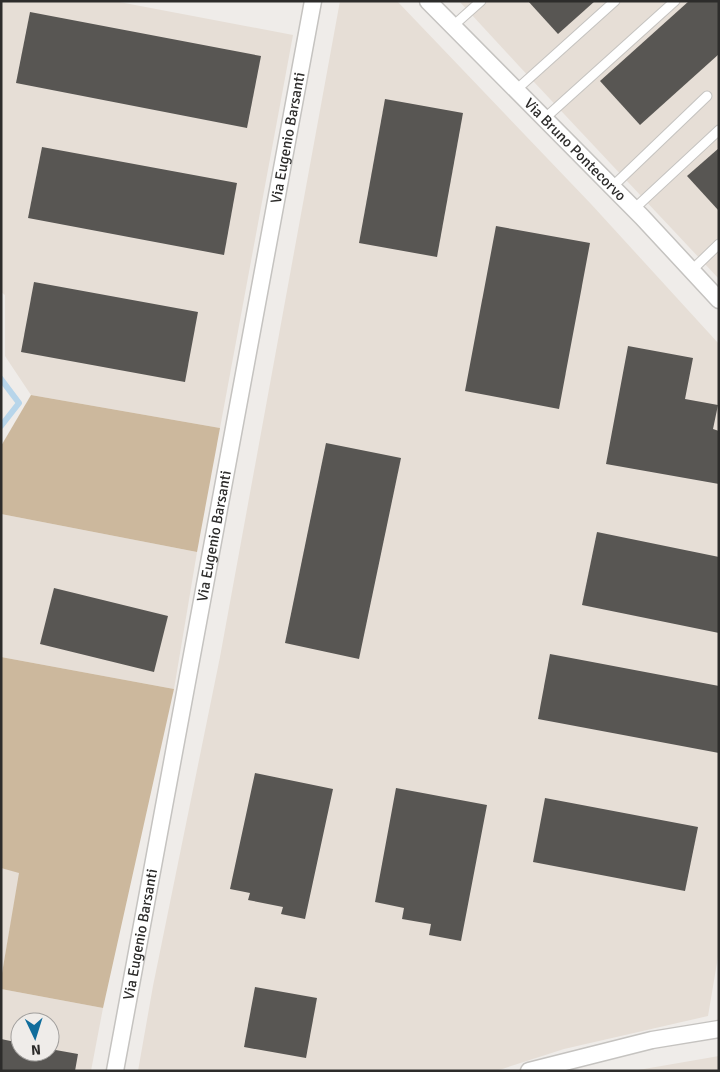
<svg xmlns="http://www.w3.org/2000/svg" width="720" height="1072" font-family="Signika,sans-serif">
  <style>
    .built { fill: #e6ded6; fill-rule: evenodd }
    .green { fill: #ccb89d }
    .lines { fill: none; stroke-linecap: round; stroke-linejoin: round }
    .stream { stroke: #b7d5ea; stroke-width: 6 }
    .building { fill: #585653 }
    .service-casing { stroke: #c5c3c0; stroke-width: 11 }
    .minor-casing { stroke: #c5c3c0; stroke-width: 19 }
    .service { stroke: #fff; stroke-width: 9 }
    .minor { stroke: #fff; stroke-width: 16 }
    .labels { text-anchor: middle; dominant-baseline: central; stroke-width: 5; stroke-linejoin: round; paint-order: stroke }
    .street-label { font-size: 15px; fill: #2d2c2b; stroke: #efece9 }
  </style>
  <rect width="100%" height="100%" fill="#efece9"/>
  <g class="built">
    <polygon points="1,1 114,1 293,35 220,428 31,395 5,356 5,295 1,292"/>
    <polygon points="340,1 397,1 591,204 719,344 719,951 708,1016 564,1049 496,1071 138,1071 153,986 220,657"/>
    <polygon points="459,1 719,1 719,279 519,66"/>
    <polygon points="1,514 197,552 174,689 1,657"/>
    <polygon points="1,868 20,872 1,979"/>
    <path d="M1,989L103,1008L91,1071H1ZM20,1022H50V1052H20Z"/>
    <polygon points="719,1056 719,1071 632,1071 644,1069"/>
  </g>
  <g class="green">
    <polygon points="31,395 220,428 197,552 1,514 1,446"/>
    <polygon points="1,657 174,689 103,1008 1,989 1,979 19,873 1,868"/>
  </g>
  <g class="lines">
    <polyline class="stream" points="1,379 19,403 1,426"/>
  </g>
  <g class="building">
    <polygon points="528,1 595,1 558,34"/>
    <polygon points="689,1 719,1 719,54 640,125 600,81"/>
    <polygon points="30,12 261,56 247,128 16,83"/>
    <polygon points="385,99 463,113 437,257 359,243"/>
    <polygon points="42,147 237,183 224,255 28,218"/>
    <polygon points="719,148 719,211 687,176"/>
    <polygon points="496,226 590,243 559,409 465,391"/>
    <polygon points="34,282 198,312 185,382 21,352"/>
    <polygon points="628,346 693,358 685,399 718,405 713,429 719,431 719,484 606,464"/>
    <polygon points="326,443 401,458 359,659 285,643"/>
    <polygon points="597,532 719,557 719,633 582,605"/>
    <polygon points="54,588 168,616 154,672 40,644"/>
    <polygon points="550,654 719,686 719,753 538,719"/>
    <polygon points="255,773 333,789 305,919 281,914 283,907 248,900 250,893 230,889"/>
    <polygon points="396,788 487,805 461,941 429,935 431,924 402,919 404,908 375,902"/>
    <polygon points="545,798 698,827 685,891 533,862"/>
    <polygon points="255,987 317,998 306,1058 244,1047"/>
    <polygon points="1,1039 20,1043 20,1052 50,1052 50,1049 78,1054 75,1071 1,1071"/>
  </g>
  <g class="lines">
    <g class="service-casing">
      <g id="service">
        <polyline points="453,26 481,1"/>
        <polyline points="516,90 615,1"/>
        <polyline points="544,119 675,1"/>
        <polyline points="612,187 707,96"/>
        <polyline points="634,209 719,130"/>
        <polyline points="691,271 719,244"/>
      </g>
    </g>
    <g class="minor-casing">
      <g id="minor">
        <path id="s1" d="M428,1L642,217L719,300"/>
        <path id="s2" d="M115,1071L313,1"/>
        <polyline points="529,1071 652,1040 719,1029"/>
      </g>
    </g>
    <use href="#service" class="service"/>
    <use href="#minor" class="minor"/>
  </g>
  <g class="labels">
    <g class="street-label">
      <text stroke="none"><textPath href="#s2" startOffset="949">Via Eugenio Barsanti</textPath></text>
      <text stroke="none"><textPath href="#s1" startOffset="209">Via Bruno Pontecorvo</textPath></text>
      <text stroke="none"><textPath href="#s2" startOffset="544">Via Eugenio Barsanti</textPath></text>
      <text stroke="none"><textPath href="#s2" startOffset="139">Via Eugenio Barsanti</textPath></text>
    </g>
  </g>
  <rect width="720" height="1072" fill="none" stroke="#2d2c2b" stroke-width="5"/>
  <g transform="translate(35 1037) rotate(176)"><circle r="24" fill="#efece9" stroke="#a19f9d"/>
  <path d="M0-4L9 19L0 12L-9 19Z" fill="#106d9c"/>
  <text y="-8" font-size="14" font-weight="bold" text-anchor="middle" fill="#2d2c2b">N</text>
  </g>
</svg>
